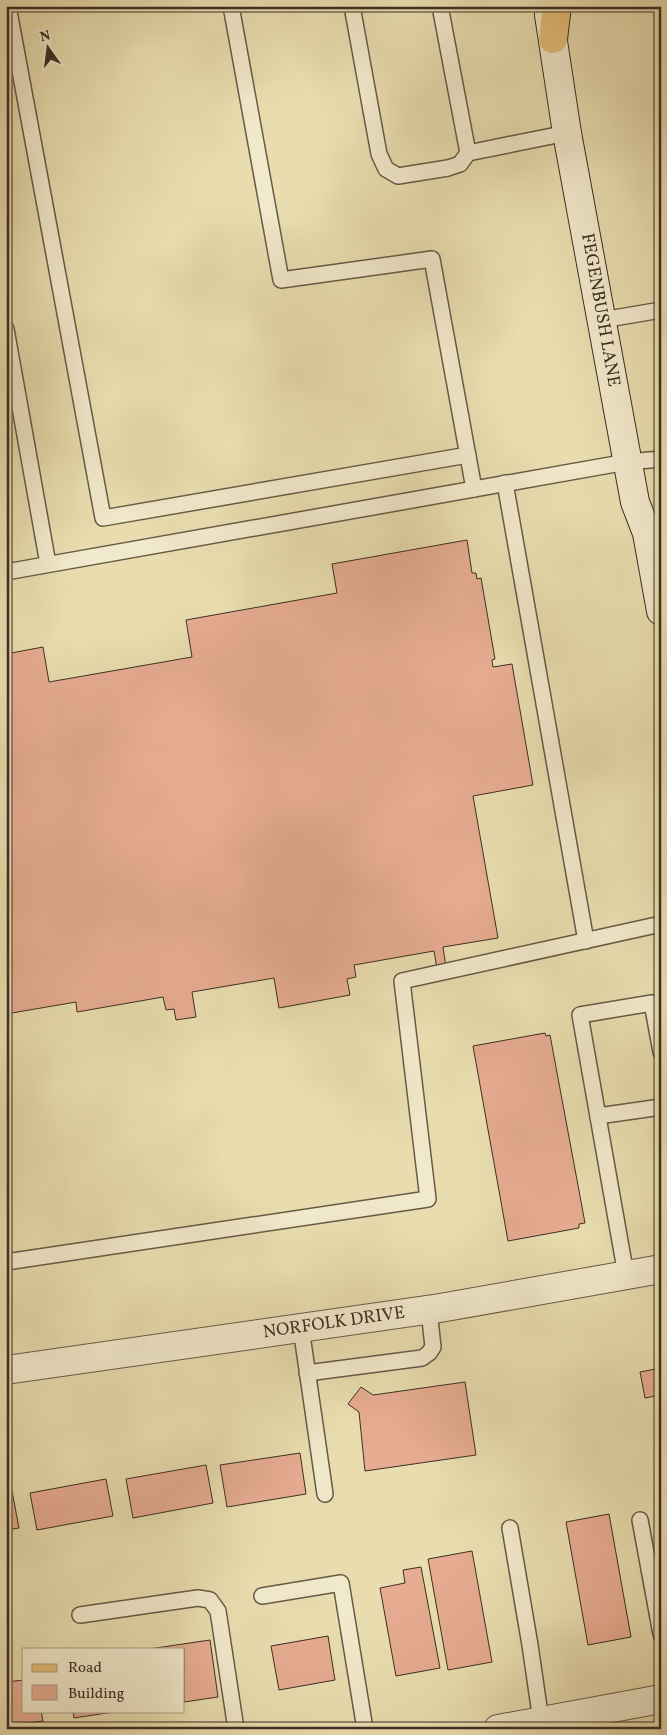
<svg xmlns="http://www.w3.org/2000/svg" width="667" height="1735" font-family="Vollkorn,serif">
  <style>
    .building { fill: #e6ac92; stroke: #3c2f24 }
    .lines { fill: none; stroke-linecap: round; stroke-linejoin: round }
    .service-casing { stroke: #675a47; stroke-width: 18 }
    .minor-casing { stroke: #675a47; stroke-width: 30 }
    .secondary-casing { stroke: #3c2f24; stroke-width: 30 }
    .primary-casing { stroke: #3c2f24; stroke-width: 30 }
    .service { stroke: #f1e9cb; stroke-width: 15 }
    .minor { stroke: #f1e9cb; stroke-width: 28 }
    .secondary { stroke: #f1e9cb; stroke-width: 28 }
    .primary { stroke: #e4be78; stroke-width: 28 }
    .labels { text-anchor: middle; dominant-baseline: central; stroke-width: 4; stroke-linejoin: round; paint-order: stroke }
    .street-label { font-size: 18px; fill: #3c2f24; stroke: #f1e9cb }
  </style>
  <rect width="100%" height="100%" fill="#e9ddaf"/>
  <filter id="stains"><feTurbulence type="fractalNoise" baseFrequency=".004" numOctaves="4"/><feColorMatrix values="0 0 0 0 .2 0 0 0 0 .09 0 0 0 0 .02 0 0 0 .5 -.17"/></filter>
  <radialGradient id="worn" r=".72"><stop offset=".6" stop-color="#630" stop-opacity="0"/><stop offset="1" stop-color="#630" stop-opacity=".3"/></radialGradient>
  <g class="building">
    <polygon points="467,540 472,573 476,573 477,579 481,578 495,659 492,660 493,667 512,664 533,785 473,796 498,938 443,947 446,967 437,969 434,951 354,965 356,977 347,979 350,995 279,1008 274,978 192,992 196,1017 176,1020 174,1009 166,1010 163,997 77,1012 76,1002 6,1014 6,654 43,647 49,682 192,657 186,620 337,593 332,564"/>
    <polygon points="545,1033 546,1036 550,1035 585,1223 579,1224 579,1228 508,1241 473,1046"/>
    <polygon points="661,1368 661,1395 645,1398 640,1372"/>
    <polygon points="465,1382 476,1455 365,1471 359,1412 348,1404 361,1387 373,1395"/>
    <polygon points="300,1453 306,1494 227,1507 220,1465"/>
    <polygon points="206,1465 213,1503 133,1518 126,1479"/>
    <polygon points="106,1479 113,1516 37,1530 30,1493"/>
    <polygon points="12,1491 19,1528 6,1530 6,1492"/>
    <polygon points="609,1514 631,1637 588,1645 566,1522"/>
    <polygon points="472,1551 492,1662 448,1670 428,1559"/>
    <polygon points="421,1567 440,1668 396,1676 380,1588 405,1583 403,1570"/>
    <polygon points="328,1636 335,1680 279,1690 271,1646"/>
    <polygon points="210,1640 218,1697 184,1702 184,1649 149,1649"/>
    <polygon points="24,1680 24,1711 41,1711 43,1721 6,1726 6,1682"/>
    <polygon points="73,1711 120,1711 74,1718"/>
  </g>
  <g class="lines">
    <g class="service-casing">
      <g id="service">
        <polyline points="8,6 103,518 468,455"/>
        <polyline points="231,6 281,280 432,259 474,489"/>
        <polyline points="352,6 379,154 386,169 398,176 448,168 460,164 468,153 440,6"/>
        <polyline points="468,153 567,133"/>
        <polyline points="602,320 661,310"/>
        <polyline points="6,329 48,564"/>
        <polyline points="505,483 586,941"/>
        <polyline points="6,572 627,462 661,459"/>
        <polyline points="598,1116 661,1107"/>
        <polyline points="6,1262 428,1199 402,981 661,924"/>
        <polyline points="626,1275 580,1015 652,1003 661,1052"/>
        <polyline points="301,1328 325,1494"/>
        <polyline points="307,1373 422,1358 429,1353 433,1347 429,1310"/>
        <polyline points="640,1520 661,1634"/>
        <polyline points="510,1528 530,1645 541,1721"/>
        <polyline points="262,1596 341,1583 365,1729"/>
        <polyline points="80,1615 198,1598 210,1600 218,1611 236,1729"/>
      </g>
    </g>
    <g class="minor-casing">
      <g id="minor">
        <polyline points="6,1370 440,1308 661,1269"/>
        <polyline points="498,1729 661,1699"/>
      </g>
    </g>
    <g class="secondary-casing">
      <polyline id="secondary" points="549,15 567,133 635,502 647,533 661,611"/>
    </g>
    <g class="primary-casing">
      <polyline id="primary" points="553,39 557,6"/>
    </g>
    <use href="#service" class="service"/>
    <use href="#minor" class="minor"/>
    <use href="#secondary" class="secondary"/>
    <use href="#primary" class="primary"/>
  </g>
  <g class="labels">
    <g class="street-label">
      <text transform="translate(600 310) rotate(80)">FEGENBUSH LANE</text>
      <text transform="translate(334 1323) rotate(-8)">NORFOLK DRIVE</text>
    </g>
  </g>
  <rect width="667" height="1735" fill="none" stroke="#e9ddaf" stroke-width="25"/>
  <rect x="8" y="8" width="652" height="1720" fill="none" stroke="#3c2f24" stroke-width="2.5"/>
  <rect x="12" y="12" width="642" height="1710" fill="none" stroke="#3c2f24"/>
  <rect x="22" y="1648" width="162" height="65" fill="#f1e9cb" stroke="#a99f88"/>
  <rect x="32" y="1664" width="25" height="8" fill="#e4be78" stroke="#a99f88"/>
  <text x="68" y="1672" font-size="15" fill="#3c2f24">Road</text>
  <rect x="32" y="1685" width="25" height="15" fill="#e6ac92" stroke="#a99f88"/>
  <text x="68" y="1698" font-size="15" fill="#3c2f24">Building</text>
  <g transform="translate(48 48) rotate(346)" stroke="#f1e9cb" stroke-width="4" paint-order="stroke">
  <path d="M0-4L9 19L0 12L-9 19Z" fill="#3c2f24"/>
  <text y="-8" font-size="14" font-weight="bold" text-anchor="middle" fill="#3c2f24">N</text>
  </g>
  <rect width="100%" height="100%" filter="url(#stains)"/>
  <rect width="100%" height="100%" fill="url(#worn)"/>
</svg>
